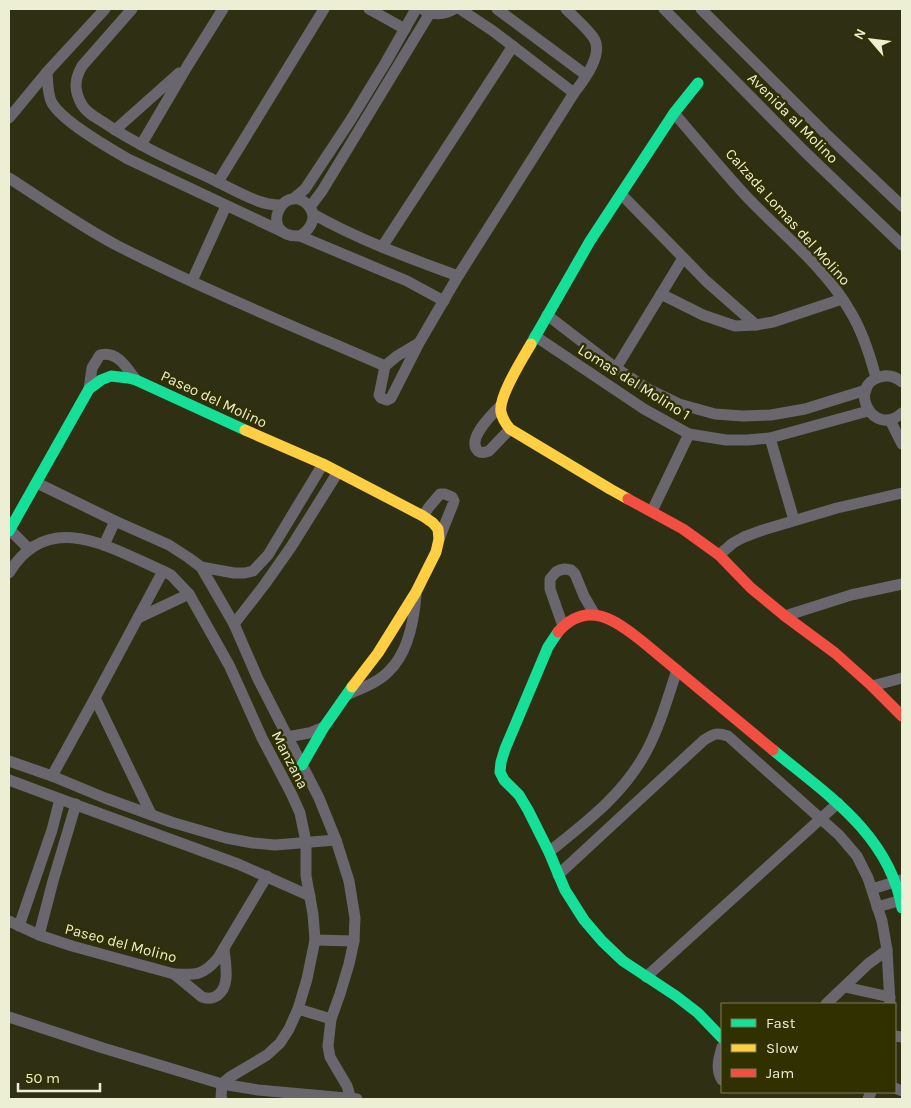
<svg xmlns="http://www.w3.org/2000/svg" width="911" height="1108" font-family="Karla,sans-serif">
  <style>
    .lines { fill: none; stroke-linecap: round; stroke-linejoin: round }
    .street { stroke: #69676d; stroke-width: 11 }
    .fast { stroke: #16e098; stroke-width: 11 }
    .slow { stroke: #ffcf43; stroke-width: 11 }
    .jam { stroke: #f24e42; stroke-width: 11 }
    .labels { text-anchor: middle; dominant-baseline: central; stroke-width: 5; stroke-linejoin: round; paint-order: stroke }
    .street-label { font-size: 15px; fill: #edefd5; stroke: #303000 }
  </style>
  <rect width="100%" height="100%" fill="#2f2f14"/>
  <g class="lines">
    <g class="street">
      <path d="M105,9L47,72C48,82 47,94 52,103C63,122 109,148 128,159L283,232"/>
      <path d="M132,9L82,66C74,80 74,91 82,105C87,113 95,117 103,122C137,145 173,161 210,178C226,186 242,195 258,201C266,204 273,205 280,205"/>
      <polyline points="369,9 405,29"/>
      <polyline points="460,9 493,31 574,93"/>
      <polyline points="497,9 586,75"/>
      <polyline points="664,9 805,152 902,245"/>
      <polyline points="701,9 825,133 902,206"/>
      <path d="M424,10C434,15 444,15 454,9"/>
      <path d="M674,113C698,141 721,169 746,196C781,233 825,267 850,311C863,332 870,355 876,378"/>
      <polyline points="9,118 47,72"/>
      <polyline points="115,130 179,73"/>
      <polyline points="141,145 188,65 223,9"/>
      <path d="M9,178C45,201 80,226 118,246C205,290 295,327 385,366"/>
      <polyline points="218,182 324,9"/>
      <polyline points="621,194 706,281 756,325"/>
      <polyline points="293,199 305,189 350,121 386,62 416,9"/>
      <polyline points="310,207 322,191 430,13"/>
      <path d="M313,214C359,240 409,258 458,276"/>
      <path d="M300,236C311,229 319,216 307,204C282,181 257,238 300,236L407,281L444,301"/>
      <polyline points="382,247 513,46"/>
      <polyline points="192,281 226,206"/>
      <polyline points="661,294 703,315 735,326 756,325 773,322 842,299"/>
      <polyline points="547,315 616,368 648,389 679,404 715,414 743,416 771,415 805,409 866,390"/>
      <polyline points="535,336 644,409 689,434 726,440 748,440 770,438 868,411"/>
      <path d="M419,343L397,356L385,366L380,391L379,395L381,398L387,400L391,398L419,343L458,276L574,93C584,80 605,53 593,37C586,27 575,18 566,9"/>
      <polyline points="616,368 683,258"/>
      <path d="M902,382C896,377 889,374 880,377C847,386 873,439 902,413"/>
      <path d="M89,389L92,368L100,355C117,350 127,368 136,380"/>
      <path d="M499,407C492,415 466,439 478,451C482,454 485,452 489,451L510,429"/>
      <polyline points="890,420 902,444"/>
      <polyline points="770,438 794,520"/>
      <polyline points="37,483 115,521 169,545 189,558 201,567 234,624 258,679 319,798 336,840 349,881 355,918 354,941 349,964 340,994 331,1019 328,1046 330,1057 347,1086 351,1099"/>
      <polyline points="652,511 689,434"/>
      <polyline points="423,516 429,507 440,494 445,494 452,497 454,501 453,504 439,539"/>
      <polyline points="10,530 29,549"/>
      <polyline points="104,545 115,521"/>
      <polyline points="719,555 733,543 744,537 763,530 837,508 902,493"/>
      <polyline points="201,567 234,573 245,573 253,571 268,555 323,464"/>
      <path d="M9,573C48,508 111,548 163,571L171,575L189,594L229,665L240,689L262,738L291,793L300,813L306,842V876L313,914L315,940L307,979L298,1009L289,1029L280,1043L267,1055L230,1077L222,1084"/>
      <polyline points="785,616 851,595 902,584"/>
      <polyline points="138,618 189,594"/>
      <polyline points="234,624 265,584 291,547 338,472"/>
      <polyline points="563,626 550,589 550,579 556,572 560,570 565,569 571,570 575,574 584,596 595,615"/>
      <polyline points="872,686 902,678"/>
      <path d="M349,694C362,688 379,682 389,671C408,653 414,620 416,595"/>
      <polyline points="95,698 151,814"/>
      <polyline points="287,737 309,733 324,727"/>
      <polyline points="9,761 52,776 105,798 171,822 226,838 253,843 275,845 336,840"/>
      <polyline points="52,776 95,698 163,571"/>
      <polyline points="9,780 60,799 238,864 310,896"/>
      <path d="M549,852C586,822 623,795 646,752C660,726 668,697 677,670"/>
      <path d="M558,875L704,740C714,734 716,732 728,736L839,835L857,856L868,878L882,921L887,950L890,1004"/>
      <polyline points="872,889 901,880"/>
      <polyline points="877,907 902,900"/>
      <path d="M9,921L39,935L72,946L174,974C195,975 203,976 218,958L267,876"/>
      <polyline points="19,926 52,830 60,799"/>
      <polyline points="39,935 53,881 76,804"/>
      <polyline points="315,940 354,941"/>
      <path d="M174,974L202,997C208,999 213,999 218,995C231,985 225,963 224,948"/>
      <polyline points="646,977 838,803"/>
      <polyline points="845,987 890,997"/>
      <polyline points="826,1004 868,964 887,950"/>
      <polyline points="298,1009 331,1019"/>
      <polyline points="9,1017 103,1048 222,1084 258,1090 357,1099"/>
      <polyline points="895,1036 902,1037"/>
      <path d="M722,1047C719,1058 715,1069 722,1080"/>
      <polyline points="222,1084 221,1097 222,1099"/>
      <polyline points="895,1088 902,1091"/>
      <polyline points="868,1099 871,1092"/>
    </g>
    <g class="fast">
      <polyline points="531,344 590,241 674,113 698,83"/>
      <polyline points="9,531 89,389 101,380 111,376 128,378 136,380 245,430"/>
      <polyline points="558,632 548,647 505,749 501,762 500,772 504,780 519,795 528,810 549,852 565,890 584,920 602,941 623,961 676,996 698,1013 722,1038"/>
      <path d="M773,750C826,794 889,834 902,908"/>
      <polyline points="302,765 324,727 352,687"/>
    </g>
    <g class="slow">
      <path d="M531,344C523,358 498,397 501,412C502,418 506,424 510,429L610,489L628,499"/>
      <polyline points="245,430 323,464 423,516 433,523 438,529 439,539 436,552 416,592 378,653 352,687"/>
    </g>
    <g class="jam">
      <polyline points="628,499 683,529 719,555 751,588 785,616 835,653 872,686 902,716"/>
      <path d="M558,632C587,599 616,620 643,642L773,750"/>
    </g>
  </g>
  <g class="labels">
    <g class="street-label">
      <text transform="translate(793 118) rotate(45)">Avenida al Molino</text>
      <text transform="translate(788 217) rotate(48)">Calzada Lomas del Molino</text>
      <text transform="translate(634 382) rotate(32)">Lomas del Molino 1</text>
      <text transform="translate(214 399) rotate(25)">Paseo del Molino</text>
      <text transform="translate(290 760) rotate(63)">Manzana</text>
      <text transform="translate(121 943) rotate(15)">Paseo del Molino</text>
    </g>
  </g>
  <rect width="911" height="1108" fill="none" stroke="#edefd5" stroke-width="20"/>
  <rect x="721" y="1003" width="175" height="90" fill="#303000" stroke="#7c7c55"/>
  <rect x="731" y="1019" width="25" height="8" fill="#16e098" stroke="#7c7c55"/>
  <text x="766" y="1028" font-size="15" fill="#edefd5">Fast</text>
  <rect x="731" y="1044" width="25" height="8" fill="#ffcf43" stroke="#7c7c55"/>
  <text x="766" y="1053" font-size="15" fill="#edefd5">Slow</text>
  <rect x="731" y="1069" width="25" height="8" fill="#f24e42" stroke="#7c7c55"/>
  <text x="766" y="1078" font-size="15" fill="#edefd5">Jam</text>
  <g transform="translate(871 40) rotate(298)" stroke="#303000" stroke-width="4" paint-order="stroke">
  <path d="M0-4L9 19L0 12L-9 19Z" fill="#edefd5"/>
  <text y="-8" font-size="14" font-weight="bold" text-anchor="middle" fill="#edefd5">N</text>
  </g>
  <path d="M18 1083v8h82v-8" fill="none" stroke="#edefd5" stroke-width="2.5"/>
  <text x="25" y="1083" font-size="15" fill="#edefd5" stroke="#303000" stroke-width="4" paint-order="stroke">50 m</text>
</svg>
